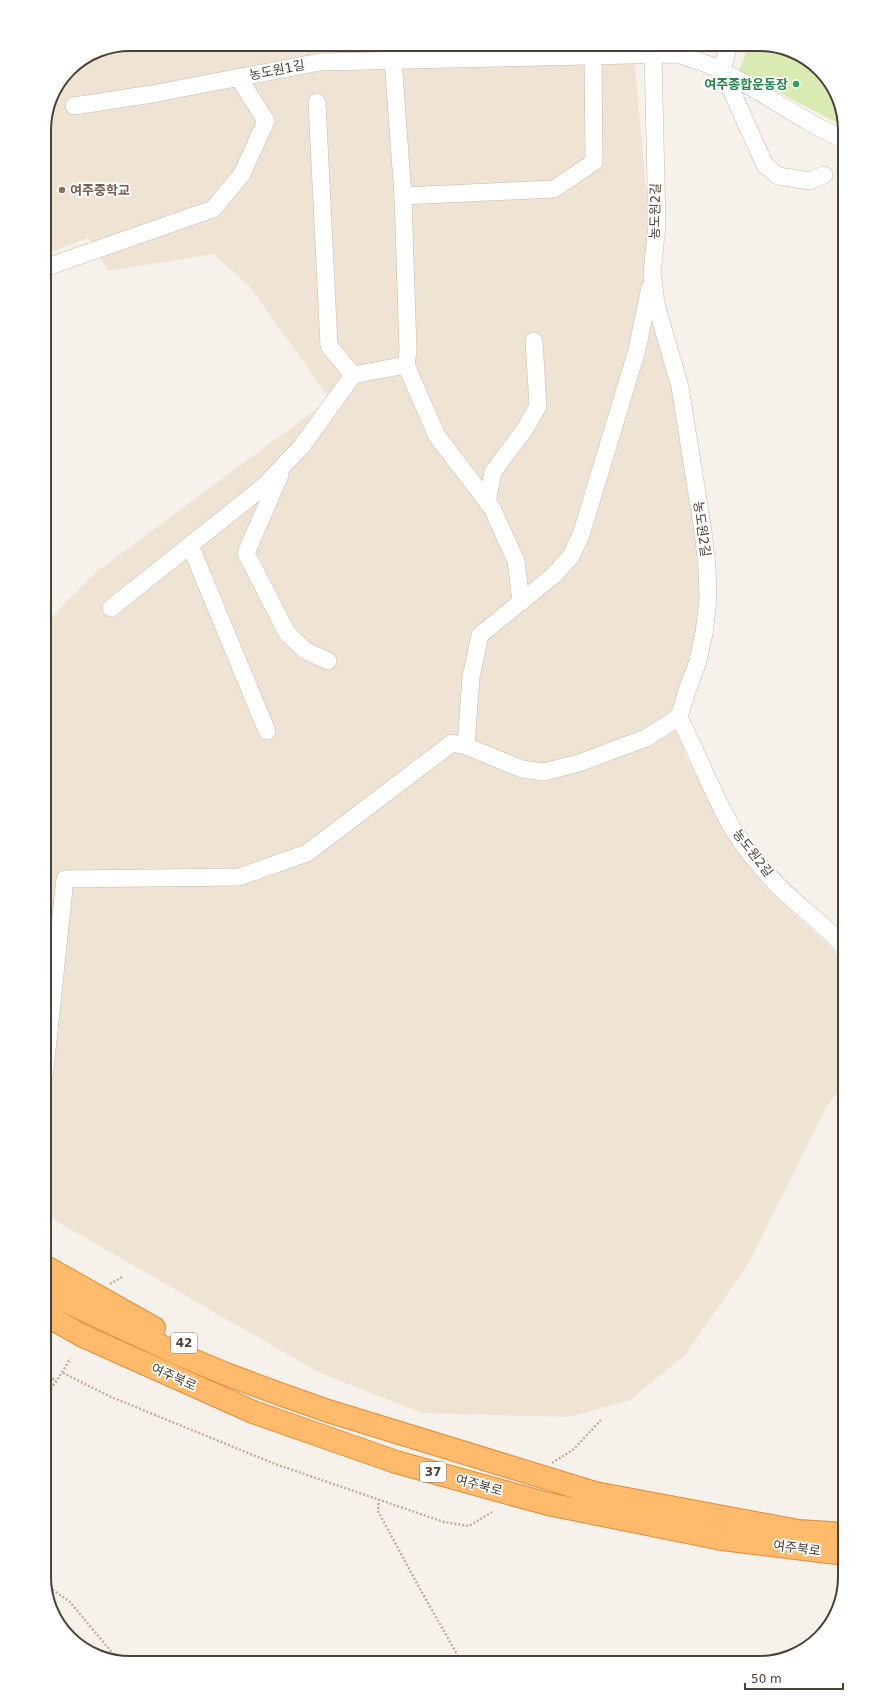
<svg xmlns="http://www.w3.org/2000/svg" width="889" height="1707" font-family="'DejaVu Sans','Noto Sans KR',sans-serif">
  <style>
    .education { fill: #efe4d4 }
    .green { fill: #d9ebb2 }
    .lines { fill: none; stroke-linecap: round; stroke-linejoin: round }
    .minor-casing { stroke: #c5baaf; stroke-width: 18 }
    .highway-casing { stroke: #e48c36; stroke-width: 24 }
    .path { stroke: #c4b19d; stroke-width: 2.5; stroke-dasharray: 2 2; stroke-linecap: butt }
    .minor { stroke: #fff; stroke-width: 17 }
    .highway { stroke: #ffba6c; stroke-width: 22 }
    .leisure-dot { fill: #2e9e5b; stroke: #fff; stroke-width: 1.5 }
    .education-dot { fill: #8d6e63; stroke: #fff; stroke-width: 1.5 }
    .labels { text-anchor: middle; dominant-baseline: central; stroke-width: 3.5; stroke-linejoin: round; paint-order: stroke }
    .shield { fill: #fff; stroke: #807a74; stroke-width: 1 }
    .shield-label { font-size: 12px; font-weight: bold; fill: #4a4138 }
    .street-label { font-size: 13px; fill: #4a4138; stroke: #fff }
    .leisure-label { font-size: 13px; font-weight: bold; fill: #27864d; stroke: #fff; text-anchor: end }
    .education-label { font-size: 13px; font-weight: bold; fill: #785e54; stroke: #fff; text-anchor: start }
    .rim { fill: none; stroke: #4a4138; stroke-width: 2 }
  </style>
  <rect width="100%" height="100%" fill="#f6f1eb"/>
  <polygon class="education" points="130,44 633,44 647,201 651,314 675,390 700,569 699,616 688,678 684,753 731,842 763,885 833,949 845,967 845,1081 826,1108 750,1261 685,1355 630,1400 570,1417 422,1413 320,1373 44,1214 44,625 96,572 330,399 250,287 214,254 108,271 88,238 44,255 44,124 51,97 69,69 97,50"/>
  <polygon class="green" points="749,44 765,44 811,62 839,97 844,125 839,124 739,71"/>
  <g class="lines">
    <g class="minor-casing">
      <g id="minor">
        <polyline points="729,44 722,70 765,165 778,176 809,181 824,175"/>
        <path d="M653,54L657,225L652,273L656,304L680,387L703,531L707,567L708,600L704,633L698,661L688,688L679,717C697,753 711,790 730,824C740,842 755,860 768,875C791,902 822,921 845,948"/>
        <polyline points="393,60 403,196 408,351 406,365 437,436 492,508 516,561 521,602"/>
        <path d="M74,106L152,94L320,62L676,54C692,59 708,63 722,71C764,92 802,122 845,140"/>
        <polyline points="403,196 554,189 594,162 593,55"/>
        <polyline points="44,268 213,209 242,174 266,121 238,77"/>
        <polyline points="353,375 406,365"/>
        <polyline points="280,475 246,553 287,633 306,651 328,661"/>
        <polyline points="487,502 493,472 525,429 538,406 534,341"/>
        <polyline points="190,545 267,731"/>
        <polyline points="111,608 263,487 302,446 353,375 329,346 317,102"/>
        <polyline points="466,746 471,677 480,635 554,575 571,556 581,535 637,350 650,287"/>
        <polyline points="44,1078 65,879 239,877 307,853 452,743 466,746 522,769 544,772 579,763 646,738 679,717"/>
      </g>
    </g>
    <g class="highway-casing">
      <g id="highway">
        <polyline points="44,1266 154,1328"/>
        <polyline points="44,1291 176,1353 226,1374 277,1393 328,1411 595,1493 798,1531 845,1534"/>
        <polyline points="44,1314 83,1336 253,1412 396,1462 548,1504 722,1539 845,1554"/>
      </g>
    </g>
    <g class="path">
      <polyline points="110,1284 122,1277"/>
      <polyline points="44,1370 55,1381"/>
      <polyline points="63,1373 111,1397 275,1464 444,1522 469,1526 492,1512"/>
      <path d="M44,1399C53,1385 63,1373 70,1358"/>
      <polyline points="552,1463 574,1449 601,1420"/>
      <polyline points="379,1499 378,1511 420,1589 462,1663"/>
      <polyline points="46,1585 70,1602 119,1661"/>
    </g>
    <use href="#minor" class="minor"/>
    <use href="#highway" class="highway"/>
  </g>
  <circle class="leisure-dot" cx="796" cy="84" r="4"/>
  <circle class="education-dot" cx="62" cy="190" r="4"/>
  <g class="labels">
    <g class="shield">
      <rect x="171" y="1333" width="26" height="20" rx="3"/>
      <rect x="420" y="1462" width="26" height="20" rx="3"/>
    </g>
    <g class="shield-label">
      <text x="184" y="1343">42</text>
      <text x="433" y="1472">37</text>
    </g>
    <g class="street-label">
      <text transform="translate(277 70) rotate(-11)">농도원1길</text>
      <text transform="translate(655 211) rotate(-89)">농도원2길</text>
      <text transform="translate(702 529) rotate(82)">농도원2길</text>
      <text transform="translate(753 853) rotate(52)">농도원2길</text>
      <text transform="translate(174 1377) rotate(24)">여주북로</text>
      <text transform="translate(479 1485) rotate(15)">여주북로</text>
      <text transform="translate(797 1548) rotate(7)">여주북로</text>
    </g>
    <g class="leisure-label">
      <text x="788" y="84">여주종합운동장</text>
    </g>
    <g class="education-label">
      <text x="70" y="190">여주중학교</text>
    </g>
  </g>
  <path d="M0 0H889V1707H0ZM130 51H759A79 79 0 0 1 838 130V1577A79 79 0 0 1 759 1656H130A79 79 0 0 1 51 1577V130A79 79 0 0 1 130 51Z" fill="#fff" fill-rule="evenodd"/>
  <path class="rim" d="M130 51H759A79 79 0 0 1 838 130V1577A79 79 0 0 1 759 1656H130A79 79 0 0 1 51 1577V130A79 79 0 0 1 130 51Z"/>
  <path d="M745 1683v6h98v-6" fill="none" stroke="#4a4138" stroke-width="2"/>
  <text x="751" y="1683" font-size="12" fill="#4a4138" stroke="#ffffff" stroke-width="3" paint-order="stroke">50 m</text>
</svg>
